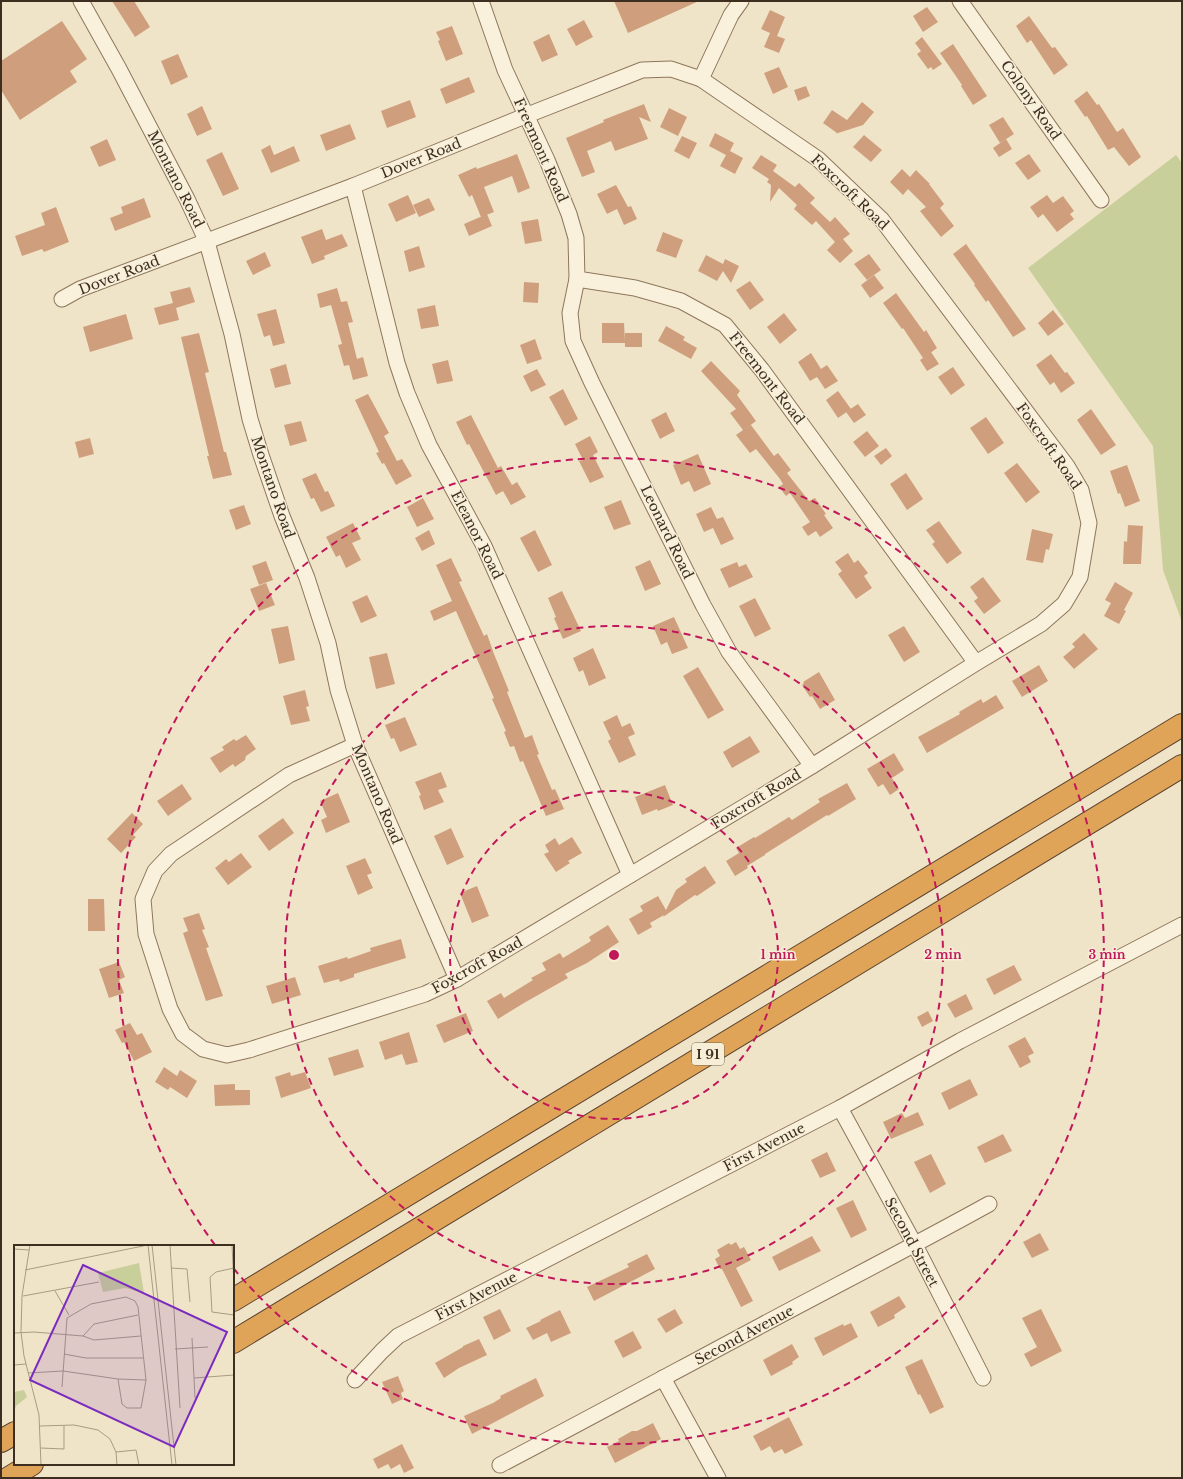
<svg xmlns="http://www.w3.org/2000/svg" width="1183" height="1479" font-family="'Libre Baskerville',serif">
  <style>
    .green { fill: #c9cf9b }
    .building { fill: #cf9f7d }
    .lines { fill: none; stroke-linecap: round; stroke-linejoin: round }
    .street-casing { stroke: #8d765c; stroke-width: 17 }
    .highway-casing { stroke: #5b4430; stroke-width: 24 }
    .street { stroke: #faf1dc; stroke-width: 15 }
    .highway { stroke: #e0a458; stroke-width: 22 }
    .ring { fill: none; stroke: #c2185b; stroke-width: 2; stroke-dasharray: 7 5 }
    .labels { text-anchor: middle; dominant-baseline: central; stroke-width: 3; stroke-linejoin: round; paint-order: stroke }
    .shield { fill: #f7eed8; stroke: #756857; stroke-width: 1 }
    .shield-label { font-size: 13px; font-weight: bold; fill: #3d2e20 }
    .street-label { font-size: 14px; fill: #3d2e20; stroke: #f7eed8 }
    .inset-road { fill: none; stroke: #a89b85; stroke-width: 1 }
    .view { fill: #7b2cbf; fill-opacity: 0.15; stroke: #7b2cbf; stroke-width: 2 }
    .inset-edge { fill: none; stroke: #3d2e20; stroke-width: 2 }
    .centre { fill: #c2185b; stroke: #f7eed8; stroke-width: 2 }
    .ring-label { font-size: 12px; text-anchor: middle; font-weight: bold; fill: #c2185b; stroke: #f7eed8; stroke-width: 3; stroke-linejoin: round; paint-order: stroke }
  </style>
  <rect width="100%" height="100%" fill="#f0e4c8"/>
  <polygon class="green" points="1176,155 1182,163 1182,622 1163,570 1153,446 1028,268"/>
  <g class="building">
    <polygon points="112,1 134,1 150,27 135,37"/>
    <polygon points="614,1 699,1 628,33"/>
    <polygon points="927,7 938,22 923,32 913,16"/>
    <polygon points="770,10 785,17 777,36 785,39 779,53 764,47 770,33 761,29"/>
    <polygon points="1029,16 1052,48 1055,47 1068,65 1054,75 1031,40 1027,43 1016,26"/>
    <polygon points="584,20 593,37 576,46 567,29"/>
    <polygon points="62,21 87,59 70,71 77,82 20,120 1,90 1,61"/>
    <polygon points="452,26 463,54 446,61 438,41 440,40 436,32"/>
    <polygon points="549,34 558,55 542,62 533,42"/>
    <polygon points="922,37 942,64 933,70 931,67 928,69 917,54 921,51 915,43"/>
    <polygon points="953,44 987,96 973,105 961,86 962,85 940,53"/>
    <polygon points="178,54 188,77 171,85 161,61"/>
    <polygon points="779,67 788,87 773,94 764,73"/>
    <polygon points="469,77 475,92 446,104 440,89"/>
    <polygon points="806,86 810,96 798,101 794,90"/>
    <polygon points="1087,91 1097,105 1099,104 1117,132 1123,128 1141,157 1129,166 1114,147 1108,150 1087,116 1085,117 1074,101"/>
    <polygon points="410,100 416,117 387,128 381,111"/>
    <polygon points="862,102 874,112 863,125 835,134 837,133 823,123 832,110 847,120"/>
    <polygon points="644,104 651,122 639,117 648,139 615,151 611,141 587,151 595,172 582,177 566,138 604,122 603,120"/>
    <polygon points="202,106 212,129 197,136 187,114"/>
    <polygon points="669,108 687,117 678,136 660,127"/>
    <polygon points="1003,117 1014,134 1000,143 989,125"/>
    <polygon points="350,124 356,139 326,151 320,135"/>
    <polygon points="715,133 734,143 730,151 743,158 735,174 720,166 726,155 709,146"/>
    <polygon points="864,135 882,150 871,162 853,147"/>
    <polygon points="682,136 697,143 689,159 674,151"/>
    <polygon points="107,139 116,160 99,167 90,147"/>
    <polygon points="1006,139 1012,149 999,157 993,148"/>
    <polygon points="270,145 274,155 294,146 300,161 271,173 261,150"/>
    <polygon points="222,152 239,189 223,196 206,160"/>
    <polygon points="517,154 530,188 518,193 512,176 484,187 494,212 481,217 472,195 469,197 458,175 476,167 477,169"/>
    <polygon points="1029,154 1041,171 1028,180 1015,163"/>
    <polygon points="761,155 777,165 773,171 795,187 799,183 815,198 810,203 830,222 835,217 850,234 843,239 853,251 840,263 827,250 835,242 816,221 812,225 794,209 797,205 779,188 770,202 771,185 767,182 769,179 752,168"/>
    <polygon points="902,169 910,177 916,170 930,184 929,184 944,204 940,208 954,226 941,237 920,211 926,207 908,189 903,195 890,182"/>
    <polygon points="616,185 628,207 631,206 637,219 624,225 617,209 607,214 597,194"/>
    <polygon points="408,195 416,213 396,222 388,204"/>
    <polygon points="1047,195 1053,203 1063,196 1074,211 1070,214 1074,219 1057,232 1043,214 1038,218 1030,207"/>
    <polygon points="144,198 151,217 115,231 110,218 123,213 121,207"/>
    <polygon points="429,198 435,210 419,217 413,205"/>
    <polygon points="56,207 69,242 44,252 42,249 22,256 15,236 45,225 41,213"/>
    <polygon points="487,214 492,226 469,236 464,224"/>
    <polygon points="538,219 542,241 525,244 521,222"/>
    <polygon points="322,229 326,240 342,234 348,246 324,256 325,259 312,264 301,237"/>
    <polygon points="663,232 683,240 676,258 656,251"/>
    <polygon points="966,244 1026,329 1013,337 988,300 986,302 974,285 975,284 953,254"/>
    <polygon points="419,246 425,267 409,272 404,251"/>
    <polygon points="265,252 271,266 253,275 246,261"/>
    <polygon points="869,254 881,270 867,280 854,264"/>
    <polygon points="706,255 723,264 725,259 739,266 731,283 723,271 717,281 698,271"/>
    <polygon points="874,275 884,288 870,298 861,285"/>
    <polygon points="750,281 764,300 750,310 736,290"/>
    <polygon points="524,282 539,283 538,303 523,302"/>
    <polygon points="190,287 195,302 176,308 179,320 159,325 154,308 173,303 170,292"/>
    <polygon points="337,288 341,302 347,301 353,322 348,323 357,359 363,357 368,376 353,380 349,365 344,366 338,345 342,344 331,305 320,308 317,294"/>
    <polygon points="896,293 924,332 926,330 937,348 929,354 931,352 939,364 927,371 920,360 923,358 903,328 902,329 883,303"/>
    <polygon points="435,305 439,326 421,329 417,309"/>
    <polygon points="276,309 285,343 273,346 270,335 264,337 257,314"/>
    <polygon points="1053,310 1064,324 1048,336 1038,323"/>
    <polygon points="784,313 797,330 780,344 767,327"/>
    <polygon points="126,314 133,339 90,352 83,327"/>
    <polygon points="602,323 624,323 625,341 625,333 642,333 642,347 625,347 625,343 602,343"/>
    <polygon points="666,326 685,337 683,340 697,348 691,359 658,341"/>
    <polygon points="199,333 209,372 205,373 224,452 226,452 232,475 213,479 207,456 209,456 181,337"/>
    <polygon points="535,339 542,359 527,364 520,345"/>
    <polygon points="811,353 821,369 827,365 838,381 825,389 817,377 810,381 798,362"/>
    <polygon points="1051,354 1065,373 1067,372 1075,383 1061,393 1054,382 1050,385 1036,365"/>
    <polygon points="448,360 453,381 437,384 432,364"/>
    <polygon points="711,361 740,391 737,395 756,421 744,430 751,425 774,456 778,453 791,470 787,473 809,501 815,498 826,514 824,515 833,528 820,537 816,531 808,536 802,527 810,522 790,493 786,496 779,487 783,484 780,479 756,449 750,453 736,435 743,430 730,413 736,409 701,371"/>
    <polygon points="286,364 291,384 275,388 270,369"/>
    <polygon points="953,367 965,385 951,395 938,377"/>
    <polygon points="537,369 546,385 531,392 523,376"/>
    <polygon points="563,389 578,419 565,426 549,397"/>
    <polygon points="838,391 851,409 838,418 826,400"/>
    <polygon points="368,394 389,433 384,436 397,461 402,459 412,476 396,485 384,463 382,464 376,453 379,452 355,400"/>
    <polygon points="858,404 866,415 854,423 846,412"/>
    <polygon points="1091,409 1116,445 1101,455 1077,420"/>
    <polygon points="666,412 675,431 660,439 651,420"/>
    <polygon points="471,415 498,468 501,466 512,485 517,482 526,497 511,505 503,491 496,495 469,444 467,445 456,422"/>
    <polygon points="986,417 1004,443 988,454 970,428"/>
    <polygon points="301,421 307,441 290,446 284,425"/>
    <polygon points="867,431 879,446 865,457 853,442"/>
    <polygon points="590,436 598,452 593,455 604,477 590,483 579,461 583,460 575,444"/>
    <polygon points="90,438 94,454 79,458 75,442"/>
    <polygon points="886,448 892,456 881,465 874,456"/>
    <polygon points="698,454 711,484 694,492 689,481 681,485 673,465"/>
    <polygon points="1017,463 1040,492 1026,503 1004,473"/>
    <polygon points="1127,465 1140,501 1125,507 1120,493 1118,494 1110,471"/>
    <polygon points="316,473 325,492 328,491 335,506 321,512 314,498 311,499 302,479"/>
    <polygon points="906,473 923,499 907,510 890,484"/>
    <polygon points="423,498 434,519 417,527 407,507"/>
    <polygon points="621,500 631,524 614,530 604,507"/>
    <polygon points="244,505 251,524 236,530 229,510"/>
    <polygon points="711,507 717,519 723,517 734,539 721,545 713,528 704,532 696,514"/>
    <polygon points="939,521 962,553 947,564 932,544 935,542 926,530"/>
    <polygon points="353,523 361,539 352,543 361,560 346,568 340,555 336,557 326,537"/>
    <polygon points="1128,525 1143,526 1141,564 1123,564 1124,541 1127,542"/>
    <polygon points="1032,529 1053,534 1049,550 1046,549 1043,563 1026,560"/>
    <polygon points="429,530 435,544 422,551 415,538"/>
    <polygon points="535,530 552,565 538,572 520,538"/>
    <polygon points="848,553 854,563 858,560 868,573 864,576 872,588 856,599 838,574 842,571 835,562"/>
    <polygon points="451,558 462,581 459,582 484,636 487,634 494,654 509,691 507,692 525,738 532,735 539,754 537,755 552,790 555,789 564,809 546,816 523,761 520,762 514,746 510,747 504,732 506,731 492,699 494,698 456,611 434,621 430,611 452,601 436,565"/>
    <polygon points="650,560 661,584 645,591 635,567"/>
    <polygon points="266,561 273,580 259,585 252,566"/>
    <polygon points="737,562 739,567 746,564 753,577 729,588 720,569"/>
    <polygon points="983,577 1001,601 984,614 974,601 978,598 970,587"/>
    <polygon points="1115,582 1133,593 1124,610 1126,611 1119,624 1104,616 1111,603 1105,600"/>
    <polygon points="266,583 275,605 259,611 250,589"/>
    <polygon points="562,591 581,631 563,639 554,618 556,617 548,598"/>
    <polygon points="367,595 377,616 361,623 352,602"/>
    <polygon points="755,598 771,629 755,637 739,606"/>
    <polygon points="674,617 688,648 672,654 667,642 661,645 653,626"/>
    <polygon points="288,626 295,660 279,664 271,629"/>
    <polygon points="904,626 920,652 904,662 888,635"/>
    <polygon points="1084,633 1098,649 1074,669 1063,657 1075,647 1072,644"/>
    <polygon points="593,648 606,678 589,686 583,670 579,672 573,658"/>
    <polygon points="387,653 395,684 376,689 369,657"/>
    <polygon points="1039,665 1048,681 1022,697 1012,681"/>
    <polygon points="698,667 724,710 708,719 683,676"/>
    <polygon points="819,672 835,700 820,709 812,696 810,697 802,685 804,683 803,682"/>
    <polygon points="305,690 309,706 306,707 310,721 291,725 283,696"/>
    <polygon points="996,695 1004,708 927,753 918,737 960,714 959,712 981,699 983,703"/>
    <polygon points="617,715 622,727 630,723 635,734 628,737 636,755 619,763 608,741 611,739 603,722"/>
    <polygon points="405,717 417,745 400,752 394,738 391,739 385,725"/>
    <polygon points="246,735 256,749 246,756 245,760 235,767 233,764 220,773 210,758 224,750 222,747 234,739 236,741"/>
    <polygon points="750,736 760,752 732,768 723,752"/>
    <polygon points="894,753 904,770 892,778 899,789 890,795 883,784 878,787 867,769"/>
    <polygon points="441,772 447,787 438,790 444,802 424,810 419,796 421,795 415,782"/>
    <polygon points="847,783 856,799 828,816 827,815 765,854 765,855 747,866 748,868 735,876 726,861 739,853 736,848 754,837 755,838 789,817 792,820 820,802 818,799"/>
    <polygon points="182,784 192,799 168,816 157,801"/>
    <polygon points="665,785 673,805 658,811 657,809 642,815 635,797"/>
    <polygon points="338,793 350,822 326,833 321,820 327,817 320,801"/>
    <polygon points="132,813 143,824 133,835 136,837 121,853 107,839"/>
    <polygon points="283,818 294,833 269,851 258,836"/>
    <polygon points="451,828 464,857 447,865 434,836"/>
    <polygon points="572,837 582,853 568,861 570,863 556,872 544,854 549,852 545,845 555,838 559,845"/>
    <polygon points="241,853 252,867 228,885 215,868 226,859 229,862"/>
    <polygon points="365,858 372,873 367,875 373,888 358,895 346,866"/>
    <polygon points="705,866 716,883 697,896 695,895 663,917 664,915 650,923 652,927 638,935 629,919 643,911 640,906 658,896 666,910 676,890 687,882 685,879"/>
    <polygon points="477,886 489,916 472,923 460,893"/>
    <polygon points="88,899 104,899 105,931 88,931"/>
    <polygon points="199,913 205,929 202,930 209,947 206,948 223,996 206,1001 183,933 188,931 183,918"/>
    <polygon points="608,925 619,942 587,963 565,974 568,978 524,1003 498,1019 487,1001 501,993 504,998 533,980 531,978 546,970 542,963 560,953 563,958 591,941 589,937"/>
    <polygon points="401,939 406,958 354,974 354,977 340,982 339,979 324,983 318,966 347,957 348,959 371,951 370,948"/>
    <polygon points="119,962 125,977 119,980 124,993 109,998 99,969"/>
    <polygon points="1014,965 1022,980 994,995 986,979"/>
    <polygon points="295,977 301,995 272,1004 266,986"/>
    <polygon points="966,994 973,1009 955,1018 947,1004"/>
    <polygon points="928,1011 933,1021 922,1027 917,1017"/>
    <polygon points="466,1013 473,1031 444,1043 436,1025"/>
    <polygon points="130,1023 137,1035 142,1033 152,1052 134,1061 124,1042 122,1043 115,1030"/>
    <polygon points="409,1032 418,1062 406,1065 402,1054 385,1060 379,1042"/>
    <polygon points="1025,1037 1034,1053 1028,1056 1031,1062 1020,1068 1008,1046"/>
    <polygon points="358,1049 364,1067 334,1076 328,1058"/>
    <polygon points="164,1067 177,1076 180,1070 197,1081 187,1098 170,1087 168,1090 155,1082"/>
    <polygon points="290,1072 291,1076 305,1072 311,1088 281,1098 275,1077"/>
    <polygon points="970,1079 978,1095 949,1110 941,1093"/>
    <polygon points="235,1084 235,1090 250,1090 250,1105 215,1106 214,1085"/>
    <polygon points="918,1112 924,1125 891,1139 883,1122 902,1113 905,1118"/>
    <polygon points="1003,1134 1012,1151 985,1163 977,1147"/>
    <polygon points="827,1152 836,1171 820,1178 811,1160"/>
    <polygon points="931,1154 946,1184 930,1193 914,1162"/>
    <polygon points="853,1200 867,1230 851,1238 836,1208"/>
    <polygon points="1040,1233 1049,1250 1032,1258 1023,1242"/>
    <polygon points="812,1236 821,1251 779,1271 772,1257"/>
    <polygon points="736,1242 740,1249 744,1247 751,1260 736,1268 753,1301 741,1307 722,1269 720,1269 715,1259 720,1256 717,1250 729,1243 731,1245"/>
    <polygon points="647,1254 655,1269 594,1301 587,1287 629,1267 627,1264"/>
    <polygon points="899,1296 906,1307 894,1315 895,1318 878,1327 870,1312"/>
    <polygon points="500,1309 511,1331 494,1340 483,1317"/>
    <polygon points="675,1309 683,1323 666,1333 657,1319"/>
    <polygon points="1041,1309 1062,1351 1031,1367 1024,1354 1037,1347 1022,1318"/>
    <polygon points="560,1310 571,1333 551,1342 547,1333 533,1340 526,1328 541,1321 540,1320"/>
    <polygon points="851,1323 858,1337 823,1356 814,1338 843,1324 844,1326"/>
    <polygon points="633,1331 642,1348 623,1358 614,1341"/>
    <polygon points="479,1339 487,1355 459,1368 444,1378 435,1363 463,1347 463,1346"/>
    <polygon points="792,1344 799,1357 792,1362 793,1364 771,1376 763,1360"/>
    <polygon points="922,1359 944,1407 930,1414 920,1394 918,1395 905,1367"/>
    <polygon points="398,1376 404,1391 401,1393 403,1399 392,1404 382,1382"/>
    <polygon points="536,1378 544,1396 472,1434 464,1416 493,1403 501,1398 500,1396"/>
    <polygon points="789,1417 803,1445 785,1454 782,1449 774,1453 770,1446 761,1451 753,1436"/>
    <polygon points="653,1423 661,1439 615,1463 607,1447 619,1441 618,1439 632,1431 637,1431"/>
    <polygon points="402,1444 414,1468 404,1473 400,1464 391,1469 388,1464 378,1469 373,1459"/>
  </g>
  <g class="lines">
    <g class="street-casing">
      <g id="street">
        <polyline points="81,1 119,69 187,199 207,242 232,334 250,419 261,455 282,516 307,578 328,643 338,690 355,745 457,979"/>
        <polyline points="481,1 505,70 547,160 569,214 576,238 577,279 635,288 681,301 725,325 762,370 976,663"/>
        <polyline points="960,1 1101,200"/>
        <polyline points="701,79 731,15 741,1"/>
        <polyline points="353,186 397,363 407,393 429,445 484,546 630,875"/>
        <polyline points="577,279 570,313 573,341 592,383 703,605 729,652 812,766"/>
        <polyline points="62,299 80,289 353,186 525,116 642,70 671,69 701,79 818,159 882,220 1067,466 1081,490 1089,523 1080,577 1064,604 1041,624 976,663 812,766 457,979 425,994 249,1050 227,1055 203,1049 183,1034 170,1009 146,934 143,899 155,871 171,854 289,775 355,745"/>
        <polyline points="840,1108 915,1245 983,1378"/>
        <polyline points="663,1378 718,1478"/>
        <polyline points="355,1380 382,1351 398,1336 840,1108 960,1041 1182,925"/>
        <path d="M500,1465C588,1419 676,1371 764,1324C839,1284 915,1245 989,1204"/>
      </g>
    </g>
    <g class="highway-casing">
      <g id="highway">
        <polyline points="233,1300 1182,725"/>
        <polyline points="233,1342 1182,766"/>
        <polyline points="1,1441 15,1433"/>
        <polyline points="9,1478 32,1464"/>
      </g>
    </g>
    <use href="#street" class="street"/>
    <use href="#highway" class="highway"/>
  </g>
  <g class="ring">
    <circle cx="614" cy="955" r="164"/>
    <circle cx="614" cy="955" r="329"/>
    <path d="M215 1245A493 493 0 1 1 234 1269"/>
  </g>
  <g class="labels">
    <rect class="shield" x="692" y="1043" width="32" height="22" rx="3"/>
    <g class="shield-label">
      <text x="708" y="1054">I 91</text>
    </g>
    <g class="street-label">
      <text transform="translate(1031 100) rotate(55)">Colony Road</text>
      <text transform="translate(541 150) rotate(66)">Freemont Road</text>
      <text transform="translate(421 158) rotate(-22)">Dover Road</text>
      <text transform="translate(176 179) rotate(63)">Montano Road</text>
      <text transform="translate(850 192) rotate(44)">Foxcroft Road</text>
      <text transform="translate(119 275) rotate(-21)">Dover Road</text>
      <text transform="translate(767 378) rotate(52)">Freemont Road</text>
      <text transform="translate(1049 446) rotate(55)">Foxcroft Road</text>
      <text transform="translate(273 487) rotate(71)">Montano Road</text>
      <text transform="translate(667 532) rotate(64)">Leonard Road</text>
      <text transform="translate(477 535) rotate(63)">Eleanor Road</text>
      <text transform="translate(377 794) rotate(67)">Montano Road</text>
      <text transform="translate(756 799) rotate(-31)">Foxcroft Road</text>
      <text transform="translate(477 965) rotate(-29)">Foxcroft Road</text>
      <text transform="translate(764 1147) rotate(-27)">First Avenue</text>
      <text transform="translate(912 1242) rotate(62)">Second Street</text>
      <text transform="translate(476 1296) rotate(-27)">First Avenue</text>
      <text transform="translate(744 1335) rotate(-28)">Second Avenue</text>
    </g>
  </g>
  <g transform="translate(14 1245)">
    <rect width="220" height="220" fill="#f0e4c8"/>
    <path d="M125,18L130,48L111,43L89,47L84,28ZM10,145L13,152L2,161L0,167V147Z" fill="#c9cf9b"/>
    <path class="inset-road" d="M16,0L8,51L7,87L10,111L25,170L27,220M134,0L158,220M138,0L162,220M156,0L166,163M218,0L220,39M0,4L15,5M157,23L173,24L176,57M220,23L202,27L196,32L198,67L220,70M11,25L134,0M41,46L55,70M9,51L85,37M0,88L20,87L69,91L80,79L124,70M69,91L80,95L127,91M178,93L181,153M161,104L194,102M50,109L72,113H129M0,120L12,119M14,128L49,126L104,134L132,135M180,133L220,130M48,142L53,73L77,59L112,52L121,56L124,62L132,135L127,163H113L108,159L104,134M26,181L60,180L84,185L96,194L102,207L103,220M27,203L50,204V180M102,207L122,205L125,220"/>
    <path class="view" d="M69,20L213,87L160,202L16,135Z"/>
    <rect width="220" height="220" class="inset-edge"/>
  </g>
  <circle cx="614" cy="955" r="6" class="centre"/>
  <g class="ring-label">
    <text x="778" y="959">1 min</text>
    <text x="943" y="959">2 min</text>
    <text x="1107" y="959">3 min</text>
  </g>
  <rect width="1183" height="1479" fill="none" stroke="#3d2e20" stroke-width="4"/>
</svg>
